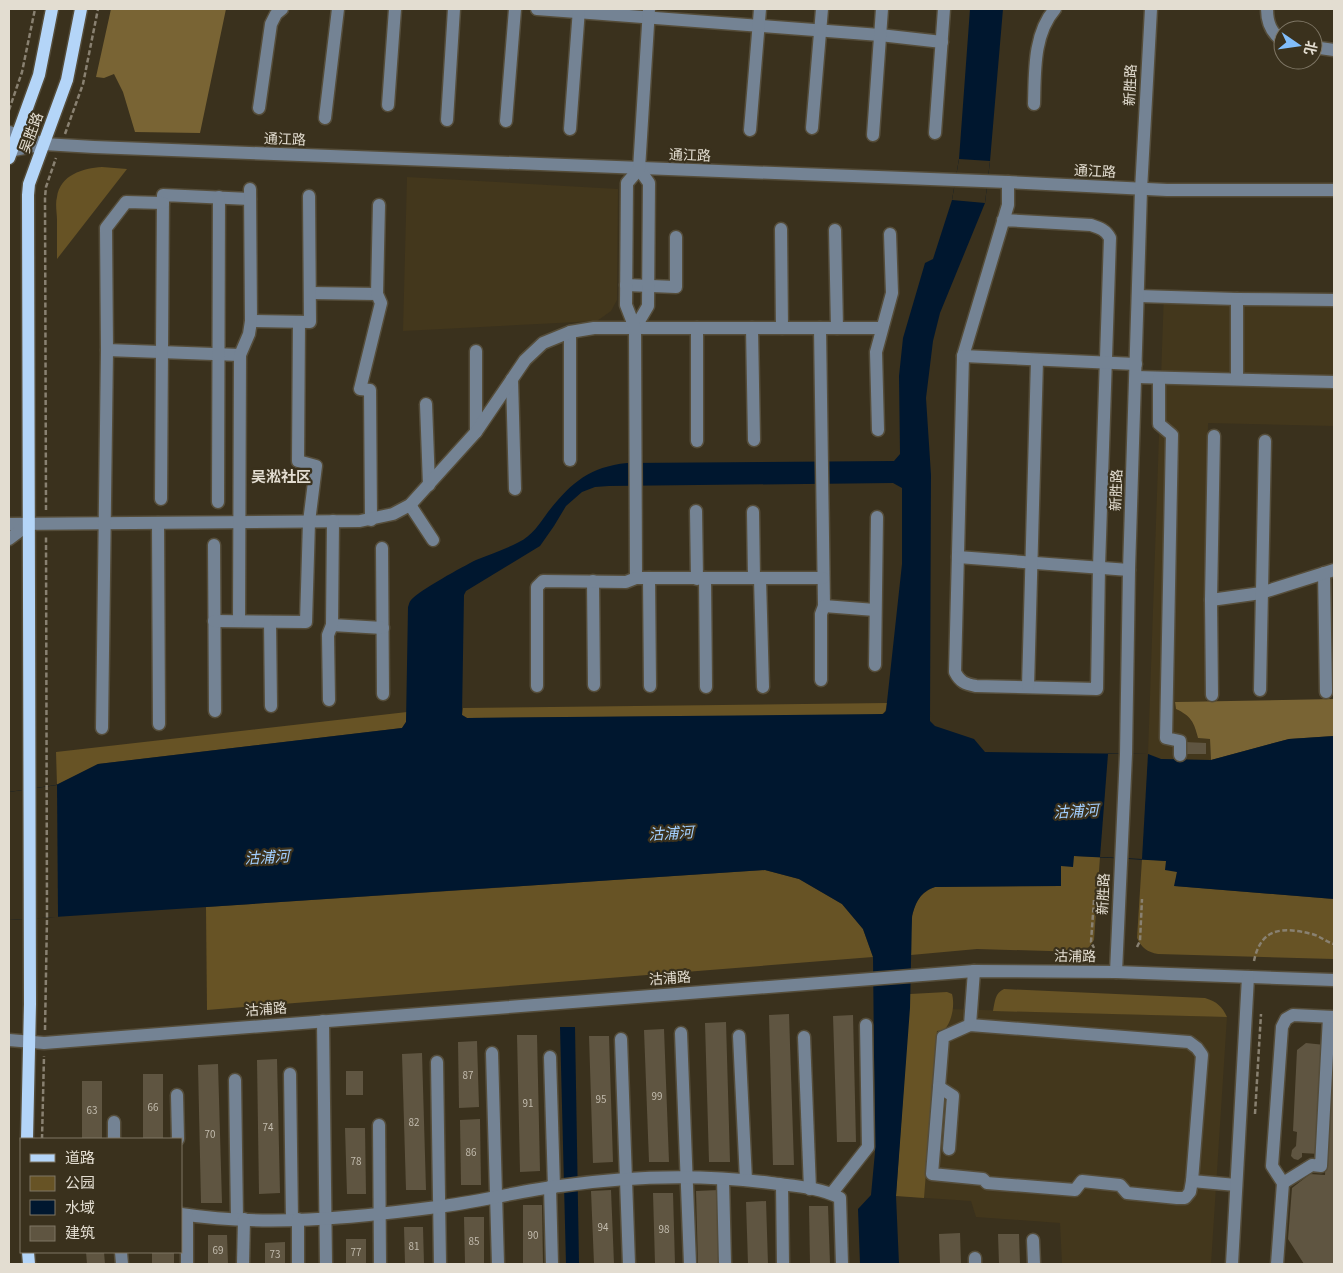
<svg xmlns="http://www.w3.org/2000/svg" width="1343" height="1273" font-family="'Source Sans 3','Noto Sans SC',sans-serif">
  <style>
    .built { fill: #43371c }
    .green { fill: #675325 }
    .forest { fill: #796434 }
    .water { fill: #00172f; fill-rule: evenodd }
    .pier { fill: #3a311d }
    .building { fill: #5f5541 }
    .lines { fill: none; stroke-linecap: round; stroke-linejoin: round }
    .minor-casing { stroke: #554d3a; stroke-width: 15 }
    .major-casing { stroke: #554d3a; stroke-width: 15 }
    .path { stroke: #898171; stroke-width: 2.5; stroke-dasharray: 5 2.5; stroke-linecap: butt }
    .minor { stroke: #748394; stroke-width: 12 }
    .major { stroke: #b4d5f8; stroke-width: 12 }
    .labels { text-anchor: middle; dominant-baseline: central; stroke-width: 4.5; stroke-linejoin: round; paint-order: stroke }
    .number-label { font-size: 11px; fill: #c2bbad }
    .street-label { font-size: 14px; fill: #e3ddd1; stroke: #3a311d }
    .neighbourhood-label { font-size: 15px; font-weight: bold; fill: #e3ddd1; stroke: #3a311d }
    .water-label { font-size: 15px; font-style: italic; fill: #a3d0ff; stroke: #3a311d }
  </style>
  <rect width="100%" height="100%" fill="#3a311d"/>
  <g class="built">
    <polygon points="407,177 618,189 617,300 611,311 597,321 403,331"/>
    <polygon points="1164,291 1334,295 1334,426 1208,423 1206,701 1175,702 1176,709 1187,714 1194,725 1198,738 1210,739 1211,760 1161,759 1148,754"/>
    <polygon points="910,1008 1227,1017 1211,1264 1062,1264 1060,1223 976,1217 971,1201 896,1196"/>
  </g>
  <g class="green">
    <path d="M102,167L127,169L57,259C57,246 57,233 57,220C57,213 55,204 57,197C60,175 83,168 102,167Z"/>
    <path d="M887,703C886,710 886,714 878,715L467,718L462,715L463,708Z"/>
    <polygon points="407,712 406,722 402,728 98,764 57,785 56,752"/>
    <path d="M1074,856L1100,857L1094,940L1089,947L1082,952L977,949L911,955C912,930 906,897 935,887L1061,886V866Z"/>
    <path d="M1142,859L1167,861L1177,872L1175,886L1334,899V959L1158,954C1147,952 1142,948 1137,938Z"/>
    <polygon points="765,870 799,879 842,904 863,929 873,957 207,1010 206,907"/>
    <path d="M1004,989L1205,998C1217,1002 1222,1006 1227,1017L993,1011C995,1001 995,993 1004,989Z"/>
    <path d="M947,992L952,994C955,1005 952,1022 944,1030L937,1031L924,1198L896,1196L910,994Z"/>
  </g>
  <g class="forest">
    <polygon points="111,9 226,9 200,133 135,132 123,92 114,74 104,78 96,77"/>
    <path d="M1334,699V736L1289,739L1211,760L1210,739L1198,738C1194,722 1191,716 1176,709L1175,702Z"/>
  </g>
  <g class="water">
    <path d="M970,9H1003L990,161L985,203L940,313L933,341L926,398L931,475L930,721L935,726L974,739L985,752L1148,754L1161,759L1211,760L1289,739L1334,736V899L1174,886L1177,872L1165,870L1166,861L1074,856L1073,867L1061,866V886L935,887C920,892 916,902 912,916L910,1008L896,1196L899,1264H860L858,1209L871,1195L875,1152L873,957L863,929L842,904L799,879L765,870L9,920V792L56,785L98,764L402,728L406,722L408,607C409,605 409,602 411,600C418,591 464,566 476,560C490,554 506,549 519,542C532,536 540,523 548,512C571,483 589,467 627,463L894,461L900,454L899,376L903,338L925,263L933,259L952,200L959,159ZM893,483L902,488V564L886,711L883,714L467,718L462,715L464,595L466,591L540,546L554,526L566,506L582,492L595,487L609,486Z"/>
    <polygon points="560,1027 575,1027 579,1264 566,1264"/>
  </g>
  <g class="pier">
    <polygon points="959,159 990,161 985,203 952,200"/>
    <polygon points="1108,754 1148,754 1142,859 1100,857"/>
    <polygon points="57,785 58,917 9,920 9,792"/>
  </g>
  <g class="building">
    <polygon points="1185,742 1206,743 1206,754 1185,754"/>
    <polygon points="789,1014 794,1165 773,1165 769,1015"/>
    <polygon points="853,1015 856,1142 837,1142 833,1016"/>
    <polygon points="726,1022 730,1162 709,1162 705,1023"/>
    <polygon points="664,1029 669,1162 649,1162 644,1030"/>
    <polygon points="1334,1032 1334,1264 1304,1264 1288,1239 1292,1188 1310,1174 1325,1175 1331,1035"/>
    <polygon points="517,1035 537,1035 540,1171 520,1172"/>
    <polygon points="589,1036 609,1036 613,1162 593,1163"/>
    <polygon points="477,1041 479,1107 459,1108 458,1042"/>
    <polygon points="1306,1043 1325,1045 1319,1154 1302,1153 1302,1157 1298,1160 1294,1159 1291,1156 1292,1150 1296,1146 1297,1132 1293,1131 1297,1050"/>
    <polygon points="422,1053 426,1190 406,1190 402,1054"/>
    <polygon points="277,1059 280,1193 259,1194 257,1060"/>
    <polygon points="218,1064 222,1203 201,1203 198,1065"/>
    <rect x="346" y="1071" width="17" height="24"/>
    <rect x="143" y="1074" width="20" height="65"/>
    <rect x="82" y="1081" width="20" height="58"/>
    <polygon points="480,1119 481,1185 461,1185 460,1120"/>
    <polygon points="345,1128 365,1128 366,1194 347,1194"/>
    <polygon points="611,1190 614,1264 594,1264 591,1191"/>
    <polygon points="719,1190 720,1264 698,1264 696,1191"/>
    <polygon points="653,1193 673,1193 675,1264 655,1264"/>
    <polygon points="766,1201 768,1264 748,1264 746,1202"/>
    <polygon points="523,1205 542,1205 543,1264 523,1264"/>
    <polygon points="809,1206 828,1206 830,1264 810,1264"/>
    <polygon points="464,1217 484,1217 484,1264 465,1264"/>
    <polygon points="404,1227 423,1227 424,1264 405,1264"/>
    <polygon points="960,1233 961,1264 940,1264 939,1234"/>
    <polygon points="998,1234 1019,1234 1020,1264 999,1264"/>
    <polygon points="208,1235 227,1235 228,1264 208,1264"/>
    <rect x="346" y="1239" width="20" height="25"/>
    <polygon points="285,1242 285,1264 265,1264 265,1243"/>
    <polygon points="86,1252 104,1252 105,1264 87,1264"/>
    <rect x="152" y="1252" width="22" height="12"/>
  </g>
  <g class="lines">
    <g class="minor-casing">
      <g id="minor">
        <polyline points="537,9 880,35 942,42"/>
        <path d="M1267,9C1267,23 1271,33 1283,41"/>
        <polyline points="1313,47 1334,50"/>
        <path d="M1034,104C1035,73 1033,34 1055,9"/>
        <polyline points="388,105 395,9"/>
        <polyline points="259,108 271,24 276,14 282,9"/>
        <polyline points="325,118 338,9"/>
        <polyline points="447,120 454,9"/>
        <polyline points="506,121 515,9"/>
        <polyline points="812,128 822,9"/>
        <polyline points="570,129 579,9"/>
        <polyline points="750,130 760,9"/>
        <polyline points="9,132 44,144 94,147 1008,182 1167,190 1334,190"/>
        <polyline points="935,133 944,9"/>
        <polyline points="873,135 882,9"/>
        <polyline points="9,151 44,144"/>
        <path d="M1003,220L1091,225C1100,228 1106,230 1110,238L1099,567L1097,689L976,686C965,684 960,682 955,672L963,356L1008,205V182"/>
        <polyline points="781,229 782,328"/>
        <polyline points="835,230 837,328"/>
        <polyline points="626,285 676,287 676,237"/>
        <polyline points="311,293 377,294"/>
        <polyline points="1138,296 1237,299 1334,300"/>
        <polyline points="251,321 310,322 309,196"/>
        <polyline points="635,328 648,306 649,183 639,169"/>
        <polyline points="697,328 697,441"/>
        <polyline points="752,328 754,440"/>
        <polyline points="820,328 824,606 821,614 821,680"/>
        <polyline points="570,332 570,460"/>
        <polyline points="107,350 240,355"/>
        <polyline points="476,351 476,432"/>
        <polyline points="963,356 1136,364"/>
        <polyline points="1136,377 1334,382"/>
        <polyline points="1159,378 1159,424 1172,435 1166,738 1180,741 1180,755"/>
        <polyline points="512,379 515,489"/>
        <polyline points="1237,379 1237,299"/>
        <polyline points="426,404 429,485"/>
        <polyline points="878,430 876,352 892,293 890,234"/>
        <polyline points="161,499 163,195 250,199"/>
        <polyline points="218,502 219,197"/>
        <polyline points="410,505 433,540"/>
        <polyline points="696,511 697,579"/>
        <polyline points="753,512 754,578"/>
        <polyline points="371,520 370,390 360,389 381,303 377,294 379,205"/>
        <polyline points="158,523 159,724"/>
        <polyline points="9,524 360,521 393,514 410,505 476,432 525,360 543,343 570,332 594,328 882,328"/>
        <polyline points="9,539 29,524"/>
        <polyline points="214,545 215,711"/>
        <polyline points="382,548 383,694"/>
        <polyline points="958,557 1129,570"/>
        <polyline points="1324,573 1326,692"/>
        <polyline points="636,578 635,328 626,305 627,183 639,169 649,9"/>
        <polyline points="649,578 650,686"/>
        <polyline points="705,578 706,687"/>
        <polyline points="760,579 763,687"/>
        <polyline points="593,581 594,685"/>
        <polyline points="1211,600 1261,593 1334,570"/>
        <polyline points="824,606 875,610"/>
        <polyline points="214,621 306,622 309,522 316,466 298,461 299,322"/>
        <polyline points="239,621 240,355 249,334 251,321 250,189"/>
        <polyline points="270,622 271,706"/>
        <polyline points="332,625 383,628"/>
        <polyline points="875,665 877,517"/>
        <polyline points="537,686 537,587 543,581 626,582 636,578 823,578"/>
        <polyline points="1028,687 1037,360"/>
        <polyline points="1260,690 1265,441"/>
        <polyline points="1212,695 1211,600 1214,436"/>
        <polyline points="329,700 328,635 332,625 333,521"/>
        <polyline points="102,728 107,350 106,228 126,202 163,203"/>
        <polyline points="1116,972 1126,754 1129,570 1141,190 1151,9"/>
        <polyline points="323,1021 326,1264"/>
        <polygon points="970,1025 1189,1042 1197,1048 1202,1055 1192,1181 1190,1192 1185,1198 1177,1198 1127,1193 1120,1185 1082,1181 1075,1190 987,1183 983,1179 932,1174 943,1037"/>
        <polyline points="970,1025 974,971"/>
        <polyline points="681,1033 690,1264"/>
        <polyline points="739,1036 746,1180"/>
        <polyline points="804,1037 810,1189"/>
        <polyline points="621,1039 629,1264"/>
        <polyline points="9,1040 44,1043 974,971 1116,972 1334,980"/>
        <polyline points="492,1053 498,1264"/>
        <polyline points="550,1057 554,1187"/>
        <polyline points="437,1062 440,1264"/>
        <polyline points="290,1074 292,1220"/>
        <polyline points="235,1080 237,1219"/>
        <polyline points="939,1087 953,1096 949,1149"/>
        <polyline points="177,1095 178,1139"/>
        <polyline points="114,1122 114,1139"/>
        <polyline points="379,1125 380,1264"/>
        <polyline points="723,1179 725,1264"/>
        <polyline points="1192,1181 1236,1185"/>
        <polyline points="1283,1183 1312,1165 1321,1166 1329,1017"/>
        <polyline points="782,1185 783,1264"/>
        <polyline points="550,1187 552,1264"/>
        <polyline points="832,1193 868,1147 866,1025"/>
        <path d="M181,1214C265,1227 353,1218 437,1207C478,1202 519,1191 560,1186C629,1176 701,1174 771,1183C793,1186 820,1187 840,1198L842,1264"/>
        <polyline points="298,1219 298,1264"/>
        <polyline points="1033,1240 1034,1264"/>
        <polyline points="121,1252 122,1264"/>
        <polyline points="975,1258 975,1264"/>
        <polyline points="187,1264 187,1215"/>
        <polyline points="243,1264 244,1219"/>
        <polyline points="1232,1264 1248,977"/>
        <polyline points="1277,1264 1283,1183 1272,1166 1282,1027 1286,1019 1293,1015 1334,1017"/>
      </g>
    </g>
    <g class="major-casing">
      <g id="major">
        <polyline points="9,158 39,75 52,9"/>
        <polyline points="27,1139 30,1004 28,195 29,184 67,80 81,9"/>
        <polyline points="28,1252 29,1264"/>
      </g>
    </g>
    <g class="path">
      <polyline points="9,110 22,72 35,9"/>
      <polyline points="65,134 83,84 98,9"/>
      <polyline points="46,510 45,197 46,187 56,158"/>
      <polyline points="1094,900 1091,942 1094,948"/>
      <polyline points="1137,947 1140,941 1142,899"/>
      <path d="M1254,961C1261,927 1283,927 1312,934C1320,936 1326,942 1334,944"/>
      <polyline points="45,1030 47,918 46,536"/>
      <polyline points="1255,1114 1261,1014"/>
      <polyline points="42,1139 44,1056"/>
    </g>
    <use href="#minor" class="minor"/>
    <use href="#major" class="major"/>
  </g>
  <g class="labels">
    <g class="number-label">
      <text x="468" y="1075">87</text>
      <text x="657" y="1096">99</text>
      <text x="601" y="1099">95</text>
      <text x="528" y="1103">91</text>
      <text x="153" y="1107">66</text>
      <text x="92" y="1110">63</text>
      <text x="414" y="1122">82</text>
      <text x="268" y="1127">74</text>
      <text x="210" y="1134">70</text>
      <text x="471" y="1152">86</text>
      <text x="356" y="1161">78</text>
      <text x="603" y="1227">94</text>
      <text x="664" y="1229">98</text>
      <text x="533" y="1235">90</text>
      <text x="474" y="1241">85</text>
      <text x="414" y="1246">81</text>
      <text x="218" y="1250">69</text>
      <text x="356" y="1252">77</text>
      <text x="275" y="1254">73</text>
    </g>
    <g class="street-label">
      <text transform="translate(1131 85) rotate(-87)">新胜路</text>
      <text transform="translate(32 133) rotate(-70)">吴胜路</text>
      <text transform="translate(285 140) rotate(2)">通江路</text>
      <text transform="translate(690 156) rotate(2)">通江路</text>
      <text transform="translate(1095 172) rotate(3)">通江路</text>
      <text transform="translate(1117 490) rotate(-88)">新胜路</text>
      <text transform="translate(1104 894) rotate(-87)">新胜路</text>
      <text transform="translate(1075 957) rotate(1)">沽浦路</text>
      <text transform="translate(670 979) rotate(-4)">沽浦路</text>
      <text transform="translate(266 1010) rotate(-4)">沽浦路</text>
    </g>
    <g class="neighbourhood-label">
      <text x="281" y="477">吴淞社区</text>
    </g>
    <g class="water-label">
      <text transform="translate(1076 812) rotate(-3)">沽浦河</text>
      <text transform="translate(671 834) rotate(-3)">沽浦河</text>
      <text transform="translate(267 858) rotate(-3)">沽浦河</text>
    </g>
  </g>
  <rect width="1343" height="1273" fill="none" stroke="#e3ddd1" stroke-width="20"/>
  <rect x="20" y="1138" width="162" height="115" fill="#3a311d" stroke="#7e7665"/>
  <rect x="30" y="1154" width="25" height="8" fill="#b4d5f8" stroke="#7e7665"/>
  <text x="65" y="1163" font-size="15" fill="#e3ddd1">道路</text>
  <rect x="30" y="1176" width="25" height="15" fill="#675325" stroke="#7e7665"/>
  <text x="65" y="1188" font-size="15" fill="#e3ddd1">公园</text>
  <rect x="30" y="1200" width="25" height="15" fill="#00172f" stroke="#7e7665"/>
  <text x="65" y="1213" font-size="15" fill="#e3ddd1">水域</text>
  <rect x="30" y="1226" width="25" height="15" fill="#5f5541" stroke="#7e7665"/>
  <text x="65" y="1238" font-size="15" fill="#e3ddd1">建筑</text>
  <g transform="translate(1298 45) rotate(103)"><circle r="24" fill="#3a311d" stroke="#7e7665"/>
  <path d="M0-4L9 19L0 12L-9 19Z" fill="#81bdfa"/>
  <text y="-8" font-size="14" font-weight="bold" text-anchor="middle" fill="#e3ddd1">北</text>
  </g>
</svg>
